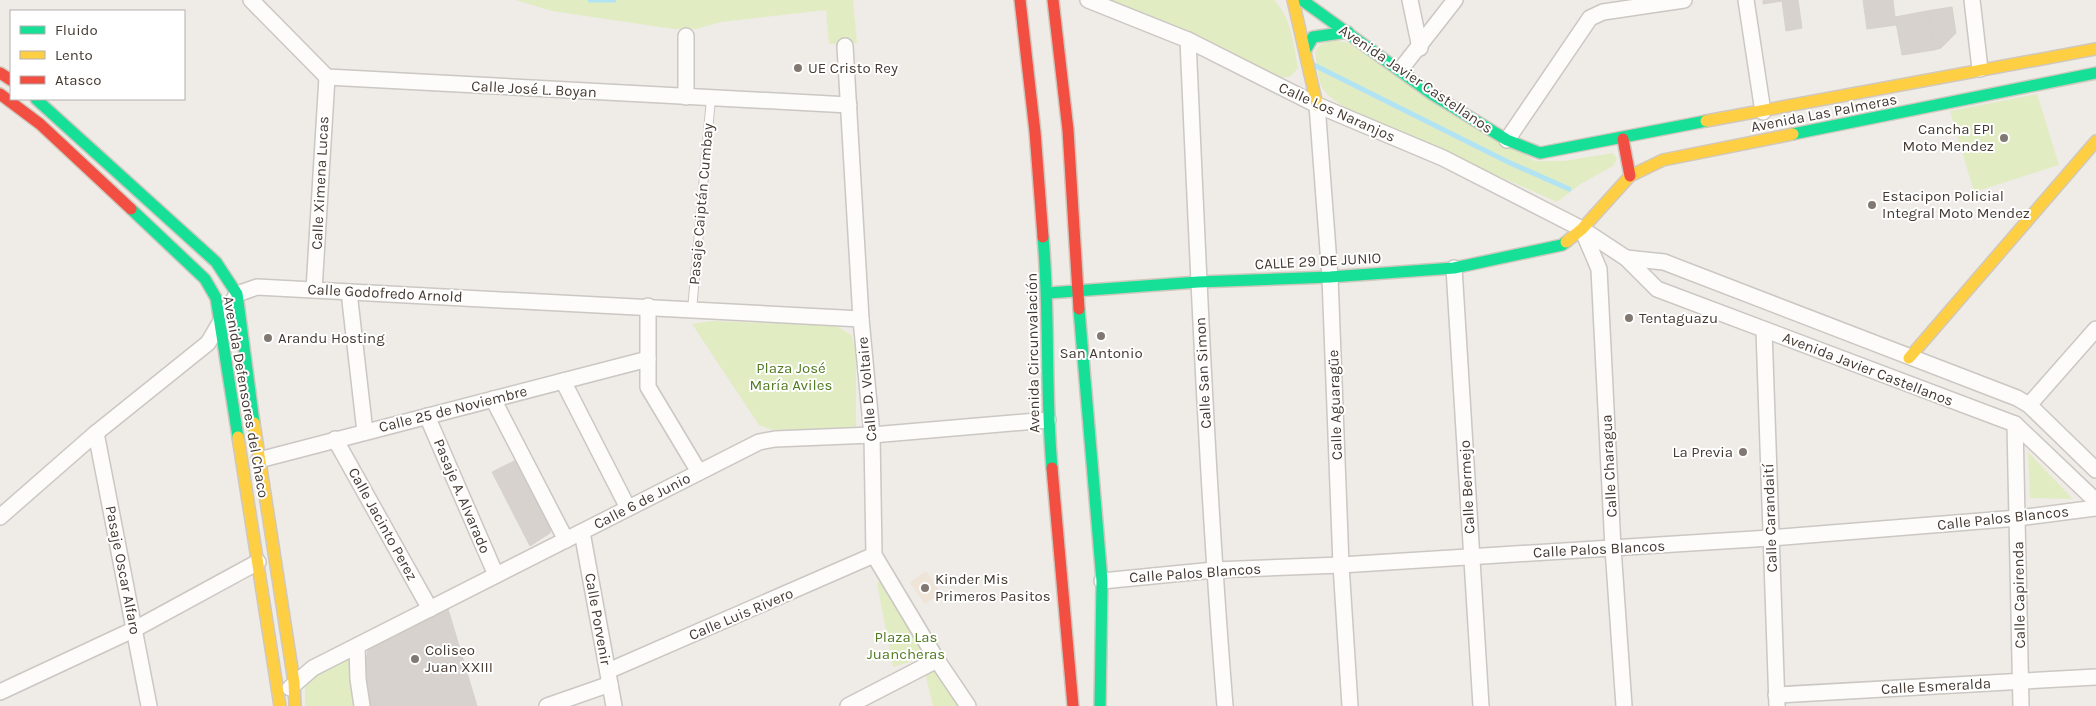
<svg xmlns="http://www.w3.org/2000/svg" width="2096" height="706" font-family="Karla,sans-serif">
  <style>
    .education { fill: #eee4d7 }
    .green { fill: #e2ecc3 }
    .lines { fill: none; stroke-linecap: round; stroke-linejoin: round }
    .stream { stroke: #b1e3f2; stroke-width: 5 }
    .building { fill: #d7d2cd; stroke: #d7d1cc }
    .lane-casing { stroke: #cbc7c2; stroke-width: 10 }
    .street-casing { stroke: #cbc7c2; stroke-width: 18 }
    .fast-casing { stroke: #d0c8bd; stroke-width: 14 }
    .slow-casing { stroke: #d0c8bd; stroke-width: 14 }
    .jam-casing { stroke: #d0c8bd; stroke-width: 14 }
    .lane { stroke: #fdfcfb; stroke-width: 8 }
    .street { stroke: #fdfcfb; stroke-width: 15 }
    .fast { stroke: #16e098; stroke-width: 11 }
    .slow { stroke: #ffcf43; stroke-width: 11 }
    .jam { stroke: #f24e42; stroke-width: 11 }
    .poi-dot { fill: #807871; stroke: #fff; stroke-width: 2 }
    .labels { text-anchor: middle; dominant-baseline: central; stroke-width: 4; stroke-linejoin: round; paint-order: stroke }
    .poi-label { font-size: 15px; fill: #453a32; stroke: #fff; text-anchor: start }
    .street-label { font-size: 15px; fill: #453a32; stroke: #fff }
    .park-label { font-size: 15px; fill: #517b21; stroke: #fff }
  </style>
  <rect width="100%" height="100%" fill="#efebe6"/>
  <polygon class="education" points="926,571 941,593 925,604 910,583"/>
  <g class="green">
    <polygon points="516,0 853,0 857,43 829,44 826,10 721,22 696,29 674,29 552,11"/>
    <path d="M1110,0H1274C1291,17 1294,46 1298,68L1290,77H1281L1172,24Z"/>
    <path d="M1334,40L1348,43L1535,161H1564L1613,153L1617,159L1613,166L1582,183L1557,202L1348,109C1316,89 1320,86 1315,51L1321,44Z"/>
    <polygon points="2037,94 2059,165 1974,192 1950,111"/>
    <polygon points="712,321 837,326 851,335 856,350 856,427 773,430 759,425 692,324"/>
    <polygon points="2028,452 2073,499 2030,498"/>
    <polygon points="880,581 934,654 893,667 877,583"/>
    <polygon points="351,655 358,706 305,706 305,683"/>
    <polygon points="940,666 966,706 933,706 925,673"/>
  </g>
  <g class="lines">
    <g class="stream">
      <polyline points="590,0 614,0"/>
      <polyline points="1314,65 1508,162 1569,189"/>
    </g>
  </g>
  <g class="building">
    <polygon points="1763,0 1798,0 1802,28 1786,31 1782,1 1763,4"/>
    <polygon points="1863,0 1893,0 1896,25 1867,29"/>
    <polygon points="1952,7 1956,33 1941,48 1934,50 1927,11"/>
    <polygon points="1927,11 1934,50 1902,55 1895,17"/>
    <polygon points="518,459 551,519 550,533 530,546 492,472"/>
    <polygon points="448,609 477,706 368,706 365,667 368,650"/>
  </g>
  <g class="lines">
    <g class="lane-casing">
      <polyline id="lane" points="692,310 711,98"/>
    </g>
    <g class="street-casing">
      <g id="street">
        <polyline points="251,0 327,77 849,105"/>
        <polyline points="1088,0 1188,40 1317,105 1443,158 1582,229 1626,258 1657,289 2015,424 2096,501"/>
        <polyline points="1410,0 1420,48"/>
        <polyline points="1746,0 1763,112"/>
        <polyline points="1972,0 1980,69"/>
        <polyline points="686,36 686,97"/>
        <path d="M1188,40C1198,262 1207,484 1225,706"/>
        <polyline points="845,46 861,319 872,435 874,555 937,660 968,706"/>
        <polyline points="1401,69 1455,0"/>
        <polyline points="1317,105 1330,277 1341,565 1350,706"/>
        <polyline points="1507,140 1590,18 1603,12 1684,0"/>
        <polyline points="1582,229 1599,269 1613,548 1624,706"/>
        <polyline points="1626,258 1664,262 2017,398 2029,405 2096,470"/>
        <polyline points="1454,268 1481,706"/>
        <polyline points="314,290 327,77"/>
        <polyline points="349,292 365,432"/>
        <polyline points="648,306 648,387 699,472"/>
        <polyline points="1764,330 1777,706"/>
        <polyline points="563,381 628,508"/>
        <polyline points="493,399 566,540"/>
        <polyline points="2029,405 2096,329"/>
        <polyline points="427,416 496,575"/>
        <polyline points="2015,424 2021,706"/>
        <polyline points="96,433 149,706"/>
        <polyline points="335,439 430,609"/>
        <polyline points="259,460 648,359"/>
        <polyline points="0,517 96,433 208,343 237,294 257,287 861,319"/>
        <polyline points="582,532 614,706"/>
        <polyline points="1102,581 1214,570 1341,565 1770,538 2018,518 2096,508"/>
        <polyline points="357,646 358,679 362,706"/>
        <polyline points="608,671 874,555"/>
        <polyline points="290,688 313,668 759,442 775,439 872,435 1048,420"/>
        <polyline points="0,692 135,629 258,562"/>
        <polyline points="1776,695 2096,677"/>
        <polyline points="547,706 610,684"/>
        <polyline points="848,706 937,660"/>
      </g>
    </g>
    <g class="fast-casing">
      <g id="fast">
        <polyline points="1302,0 1432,94 1507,140 1540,153 1706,121"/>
        <polyline points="1305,51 1313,37 1348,32"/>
        <polyline points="36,99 216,262 237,294 254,423"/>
        <polyline points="1793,134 2096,73"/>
        <polyline points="131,209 205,279 216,298 238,437"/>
        <path d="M1043,237C1050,314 1045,391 1052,468"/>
        <polyline points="1048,293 1198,282 1330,277 1454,268 1562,245 1566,242"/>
        <polyline points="1079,309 1102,581 1100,706"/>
      </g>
    </g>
    <g class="slow-casing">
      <g id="slow">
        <polyline points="1293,0 1317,105"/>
        <polyline points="1706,121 2096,49"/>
        <polyline points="1566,242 1582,229 1630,176 1663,160 1793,134"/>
        <polyline points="1909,358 2096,141"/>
        <polyline points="254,423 294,682 295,706"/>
        <polyline points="238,437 280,706"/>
      </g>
    </g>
    <g class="jam-casing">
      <g id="jam">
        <polyline points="1020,0 1035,132 1043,237"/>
        <polyline points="1053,0 1068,130 1079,309"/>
        <polyline points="0,73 11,80"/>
        <polyline points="0,94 40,124 131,209"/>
        <polyline points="1623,139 1630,176"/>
        <polyline points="1052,468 1073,706"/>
      </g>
    </g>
    <use href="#lane" class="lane"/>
    <use href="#street" class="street"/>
    <use href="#fast" class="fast"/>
    <use href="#slow" class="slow"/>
    <use href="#jam" class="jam"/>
  </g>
  <g class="poi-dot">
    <circle cx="798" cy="68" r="5"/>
    <circle cx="2004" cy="138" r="5"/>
    <circle cx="1872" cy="205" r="5"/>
    <circle cx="1629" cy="318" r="5"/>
    <circle cx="1101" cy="336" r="5"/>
    <circle cx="268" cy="338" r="5"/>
    <circle cx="1743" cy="452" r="5"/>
    <circle cx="925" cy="588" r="5"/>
    <circle cx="415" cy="659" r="5"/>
  </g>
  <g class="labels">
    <g class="poi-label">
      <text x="808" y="68">UE Cristo Rey</text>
      <text x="1994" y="129" text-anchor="end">Cancha EPI<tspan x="1994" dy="17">Moto Mendez</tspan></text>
      <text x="1882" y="196">Estacipon Policial<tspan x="1882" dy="17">Integral Moto Mendez</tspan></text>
      <text x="1639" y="318">Tentaguazu</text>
      <text x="278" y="338">Arandu Hosting</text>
      <text x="1101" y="353" text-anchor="middle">San Antonio</text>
      <text x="1733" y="452" text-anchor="end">La Previa</text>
      <text x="935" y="579">Kinder Mis<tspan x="935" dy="17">Primeros Pasitos</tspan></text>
      <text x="425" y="650">Coliseo<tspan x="425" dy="17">Juan XXIII</tspan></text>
    </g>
    <g class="street-label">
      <text transform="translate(1416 79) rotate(34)">Avenida Javier Castellanos</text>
      <text transform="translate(534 89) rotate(3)">Calle José L. Boyan</text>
      <text transform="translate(1337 112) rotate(24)">Calle Los Naranjos</text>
      <text transform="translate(1824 113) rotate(-11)">Avenida Las Palmeras</text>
      <text transform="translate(320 183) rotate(-87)">Calle Ximena Lucas</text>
      <text transform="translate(701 204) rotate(-85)">Pasaje Caiptán Cumbay</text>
      <text transform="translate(1318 261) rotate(-3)">CALLE 29 DE JUNIO</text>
      <text transform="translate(385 293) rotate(3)">Calle Godofredo Arnold</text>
      <text transform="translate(1033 353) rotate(-91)">Avenida Circunvalación</text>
      <text transform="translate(1868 369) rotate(21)">Avenida Javier Castellanos</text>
      <text transform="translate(1203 373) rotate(-93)">Calle San Simon</text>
      <text transform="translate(867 389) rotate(-95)">Calle D. Voltaire</text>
      <text transform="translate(246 397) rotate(80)">Avenida Defensores del Chaco</text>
      <text transform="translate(1335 405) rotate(-92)">Calle Aguaragüe</text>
      <text transform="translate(453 409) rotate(-14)">Calle 25 de Noviembre</text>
      <text transform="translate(1609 466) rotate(-93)">Calle Charagua</text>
      <text transform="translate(1467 487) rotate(-93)">Calle Bermejo</text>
      <text transform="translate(462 496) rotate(67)">Pasaje A. Alvarado</text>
      <text transform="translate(642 501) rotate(-27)">Calle 6 de Junio</text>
      <text transform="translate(1770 518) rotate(-92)">Calle Carandaití</text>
      <text transform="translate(2003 518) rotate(-6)">Calle Palos Blancos</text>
      <text transform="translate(383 524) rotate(61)">Calle Jacinto Perez</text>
      <text transform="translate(1599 549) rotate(-3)">Calle Palos Blancos</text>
      <text transform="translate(123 570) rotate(79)">Pasaje Oscar Alfaro</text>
      <text transform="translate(1195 573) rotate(-4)">Calle Palos Blancos</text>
      <text transform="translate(2019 595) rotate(-91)">Calle Capirenda</text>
      <text transform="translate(741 614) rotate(-23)">Calle Luis Rivero</text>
      <text transform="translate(598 619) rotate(80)">Calle Porvenir</text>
      <text transform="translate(1936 686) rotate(-3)">Calle Esmeralda</text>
    </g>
    <g class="park-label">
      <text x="791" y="368">Plaza José<tspan x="791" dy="17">María Aviles</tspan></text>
      <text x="906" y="637">Plaza Las<tspan x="906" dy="17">Juancheras</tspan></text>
    </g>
  </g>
  <rect x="10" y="10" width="175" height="90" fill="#ffffff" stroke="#b5b0ad"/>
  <rect x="20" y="26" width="25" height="8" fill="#16e098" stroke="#b5b0ad"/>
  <text x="55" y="35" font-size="15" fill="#453a32">Fluido</text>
  <rect x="20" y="51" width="25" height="8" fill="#ffcf43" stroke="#b5b0ad"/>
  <text x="55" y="60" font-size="15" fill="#453a32">Lento</text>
  <rect x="20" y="76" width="25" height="8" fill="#f24e42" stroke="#b5b0ad"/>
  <text x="55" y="85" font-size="15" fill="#453a32">Atasco</text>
</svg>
